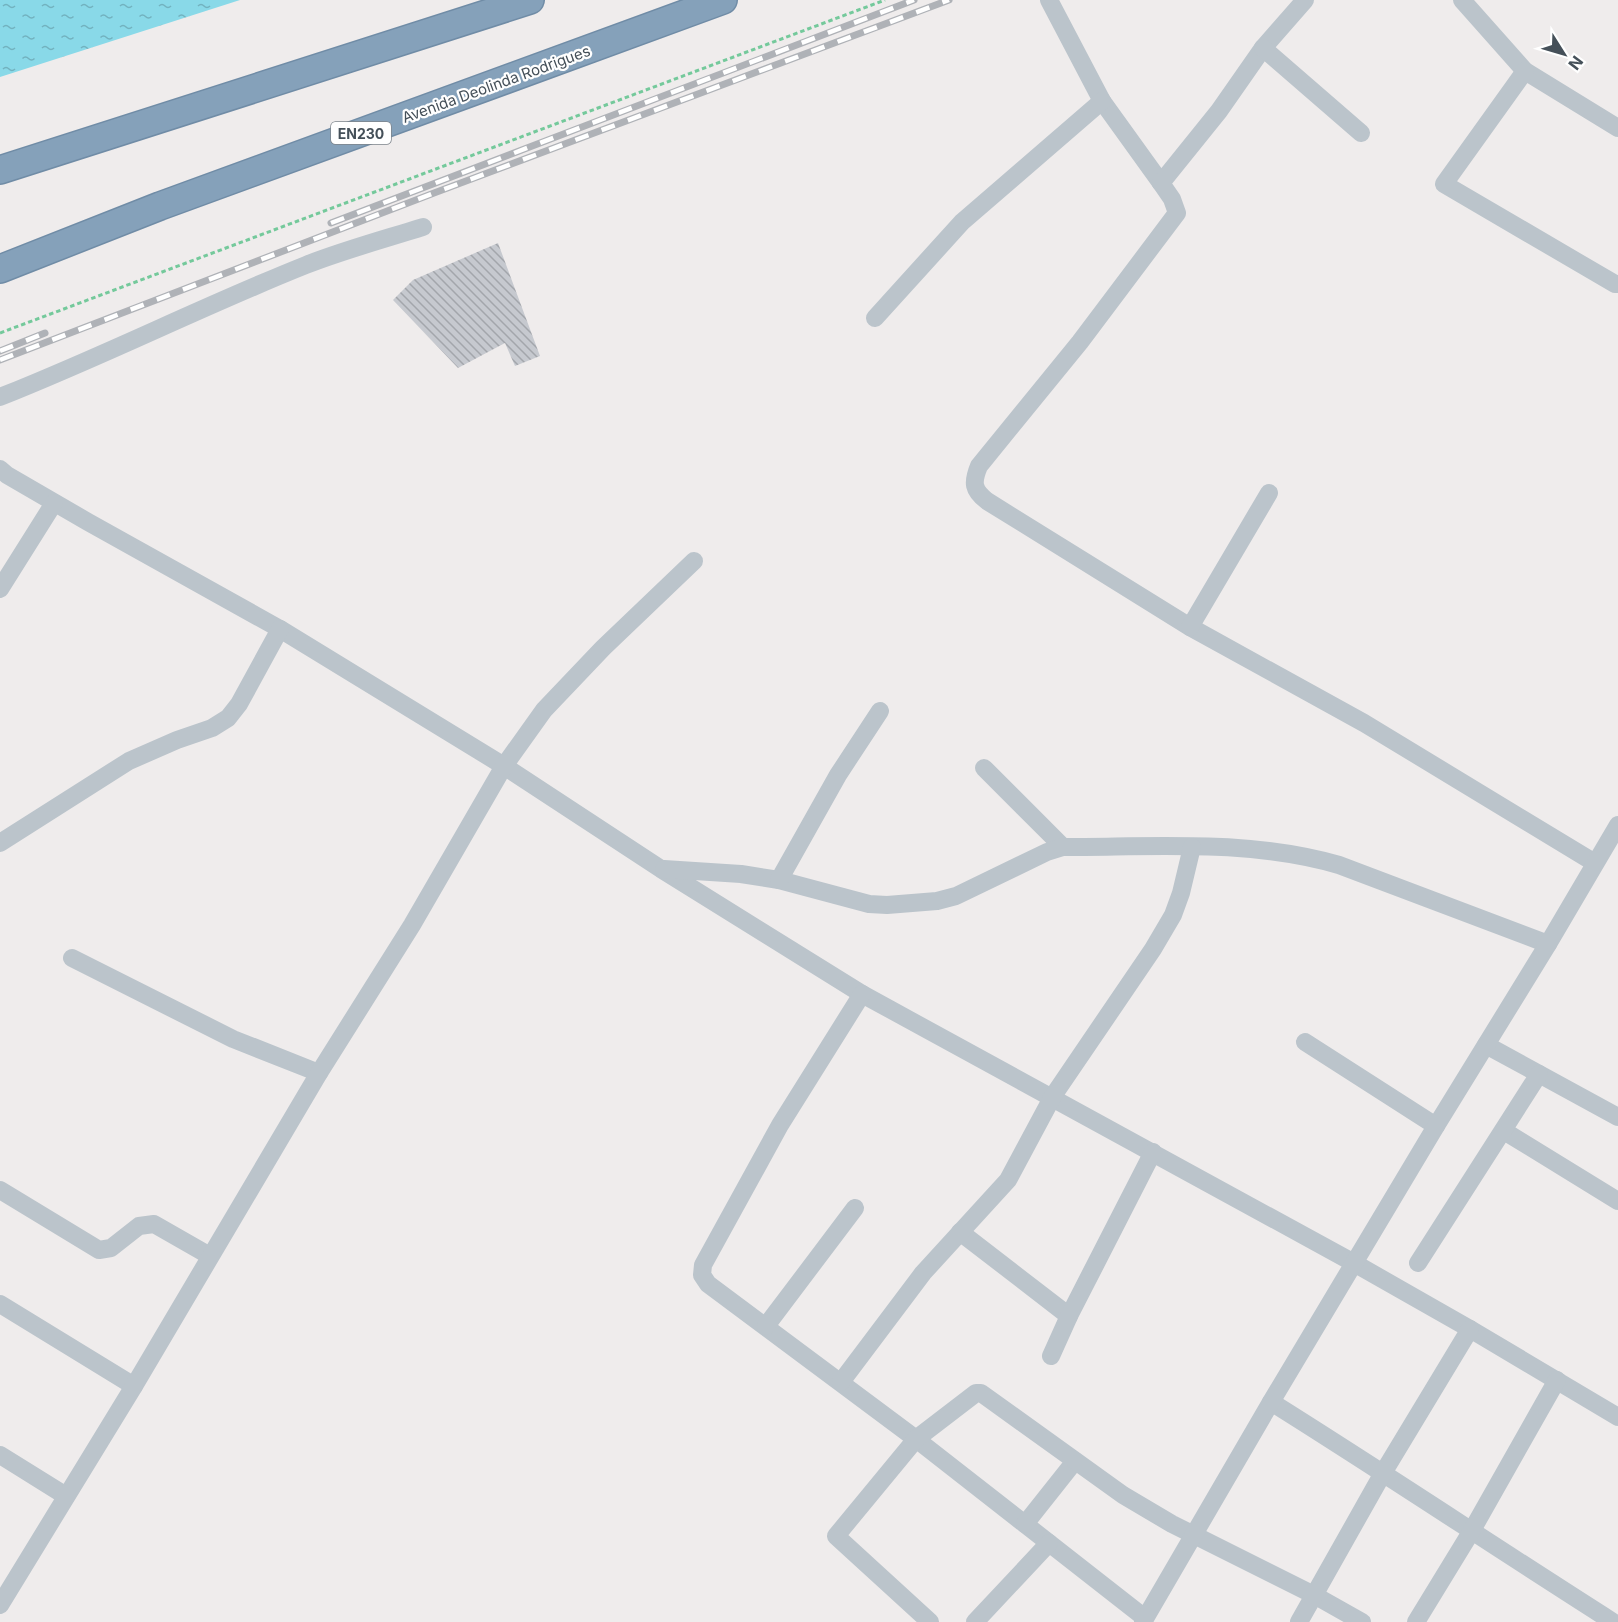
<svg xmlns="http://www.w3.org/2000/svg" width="1618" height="1622" font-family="Inter,sans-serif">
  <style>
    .water { fill: url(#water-ripples) }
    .building { fill: url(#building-back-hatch) }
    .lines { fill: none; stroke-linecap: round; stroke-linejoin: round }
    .highway-casing { stroke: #708ca6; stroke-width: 30 }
    .path { stroke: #74c99b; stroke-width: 3; stroke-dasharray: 4.5 3; stroke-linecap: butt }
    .minor { stroke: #bbc4cb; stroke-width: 18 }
    .highway { stroke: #85a1ba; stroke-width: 27 }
    .rail-casing { stroke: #afb2b7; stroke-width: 7 }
    .rail { stroke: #fff; stroke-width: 4.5; stroke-dasharray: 14; stroke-linecap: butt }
    .labels { text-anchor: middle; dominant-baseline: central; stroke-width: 4.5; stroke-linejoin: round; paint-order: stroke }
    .shield { fill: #fff; stroke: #7d848b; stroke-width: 1.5 }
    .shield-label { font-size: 14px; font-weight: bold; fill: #455059 }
    .street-label { font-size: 15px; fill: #455059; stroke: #fff }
  </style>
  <defs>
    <pattern id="water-ripples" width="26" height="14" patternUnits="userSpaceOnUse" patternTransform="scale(1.5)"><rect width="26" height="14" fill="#89d9e8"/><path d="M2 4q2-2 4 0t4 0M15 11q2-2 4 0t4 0" fill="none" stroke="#72b2bf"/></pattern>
    <pattern id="building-back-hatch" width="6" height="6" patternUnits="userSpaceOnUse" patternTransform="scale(1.5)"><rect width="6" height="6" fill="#c6c9cf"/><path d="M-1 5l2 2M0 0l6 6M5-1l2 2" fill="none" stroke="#a3a6ab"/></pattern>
  </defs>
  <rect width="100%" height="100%" fill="#efecec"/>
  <polygon class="water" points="0,0 240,0 0,77"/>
  <polygon class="building" points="498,243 540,356 515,366 505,343 458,368 393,300 413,280"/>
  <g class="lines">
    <g class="highway-casing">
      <g id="highway">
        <polyline points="0,170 530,0"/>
        <polyline points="0,269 160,206 723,0"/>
      </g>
    </g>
    <polyline class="path" points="0,333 885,0"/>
    <g class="minor">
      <polyline points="1049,0 1102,101 1161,183"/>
      <path d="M1305,0L1263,48L1219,111L1161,183L1172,199L1177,213L1080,342L979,466C972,483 973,490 987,501L1190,627L1364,723L1595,863"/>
      <polyline points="1462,0 1525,71 1618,128"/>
      <polyline points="1263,48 1361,133"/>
      <polyline points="1525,71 1444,184 1615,284 1618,284"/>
      <polyline points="875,318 962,222 1102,101"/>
      <path d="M0,397C104,356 203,306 306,265C344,250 385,239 423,227"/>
      <polyline points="0,469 7,475 88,522 280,629 504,766 661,869 862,994 1354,1263 1470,1329 1618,1417"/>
      <polyline points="0,589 54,503"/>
      <polyline points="1190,627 1269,493"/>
      <polyline points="984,768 1063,847"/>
      <polyline points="0,843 129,761 177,740 212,728 228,718 239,704 280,629"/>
      <path d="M664,869L741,874L779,880L869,904L887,905L937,901L956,896L1047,852L1063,847C1154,847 1250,839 1339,865L1548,944"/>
      <polyline points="779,880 838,775 880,711"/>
      <polyline points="72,958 233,1039 319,1073"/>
      <polyline points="862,994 780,1125 703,1265 702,1275 708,1284 916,1439 1145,1618"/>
      <polyline points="1305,1042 1436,1126"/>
      <polyline points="1486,1045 1618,1117"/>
      <polyline points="1504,1131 1618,1201"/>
      <polyline points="0,1190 99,1250 111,1248 139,1226 154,1224 210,1256"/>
      <polyline points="960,1232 1069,1316"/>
      <polyline points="1418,1263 1539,1074"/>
      <polyline points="0,1304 134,1386"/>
      <polyline points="766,1326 855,1208"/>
      <polyline points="1051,1356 1069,1316 1153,1152"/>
      <polyline points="841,1382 923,1273 1008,1180 1053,1096 1153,949 1173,915 1181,893 1192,847"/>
      <path d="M1271,1402C1386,1474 1498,1549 1613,1622"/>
      <polyline points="0,1455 66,1496"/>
      <polyline points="1025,1524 1075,1461"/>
      <polyline points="0,1605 134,1386 319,1073 412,925 504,766 544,710 603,648 694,561"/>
      <polyline points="930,1622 836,1536 916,1439 976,1393 981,1393 1123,1495 1172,1524 1314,1595 1362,1622"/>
      <polyline points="975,1622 1049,1543"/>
      <polyline points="1143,1622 1271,1402 1436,1126 1548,944 1618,825"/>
      <polyline points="1299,1622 1383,1473 1470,1329"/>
      <polyline points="1416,1622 1471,1532 1557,1380"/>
    </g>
    <use href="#highway" class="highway"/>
    <g class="rail-casing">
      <g id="rail">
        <polyline points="331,223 914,0"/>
        <polyline points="0,351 45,333"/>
        <polyline points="0,360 434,193 949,0"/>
      </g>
    </g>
    <use href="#rail" class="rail"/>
  </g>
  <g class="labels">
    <rect class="shield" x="331" y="122" width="60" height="22" rx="4.5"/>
    <g class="shield-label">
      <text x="361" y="133">EN230</text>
    </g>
    <g class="street-label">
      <text transform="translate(496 84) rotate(-20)">Avenida Deolinda Rodrigues</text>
    </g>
  </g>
  <g transform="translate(1564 54) rotate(127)" stroke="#ffffff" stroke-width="4.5" paint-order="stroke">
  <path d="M0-4.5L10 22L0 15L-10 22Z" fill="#455059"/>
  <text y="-9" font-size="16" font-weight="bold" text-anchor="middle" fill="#455059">N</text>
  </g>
</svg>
